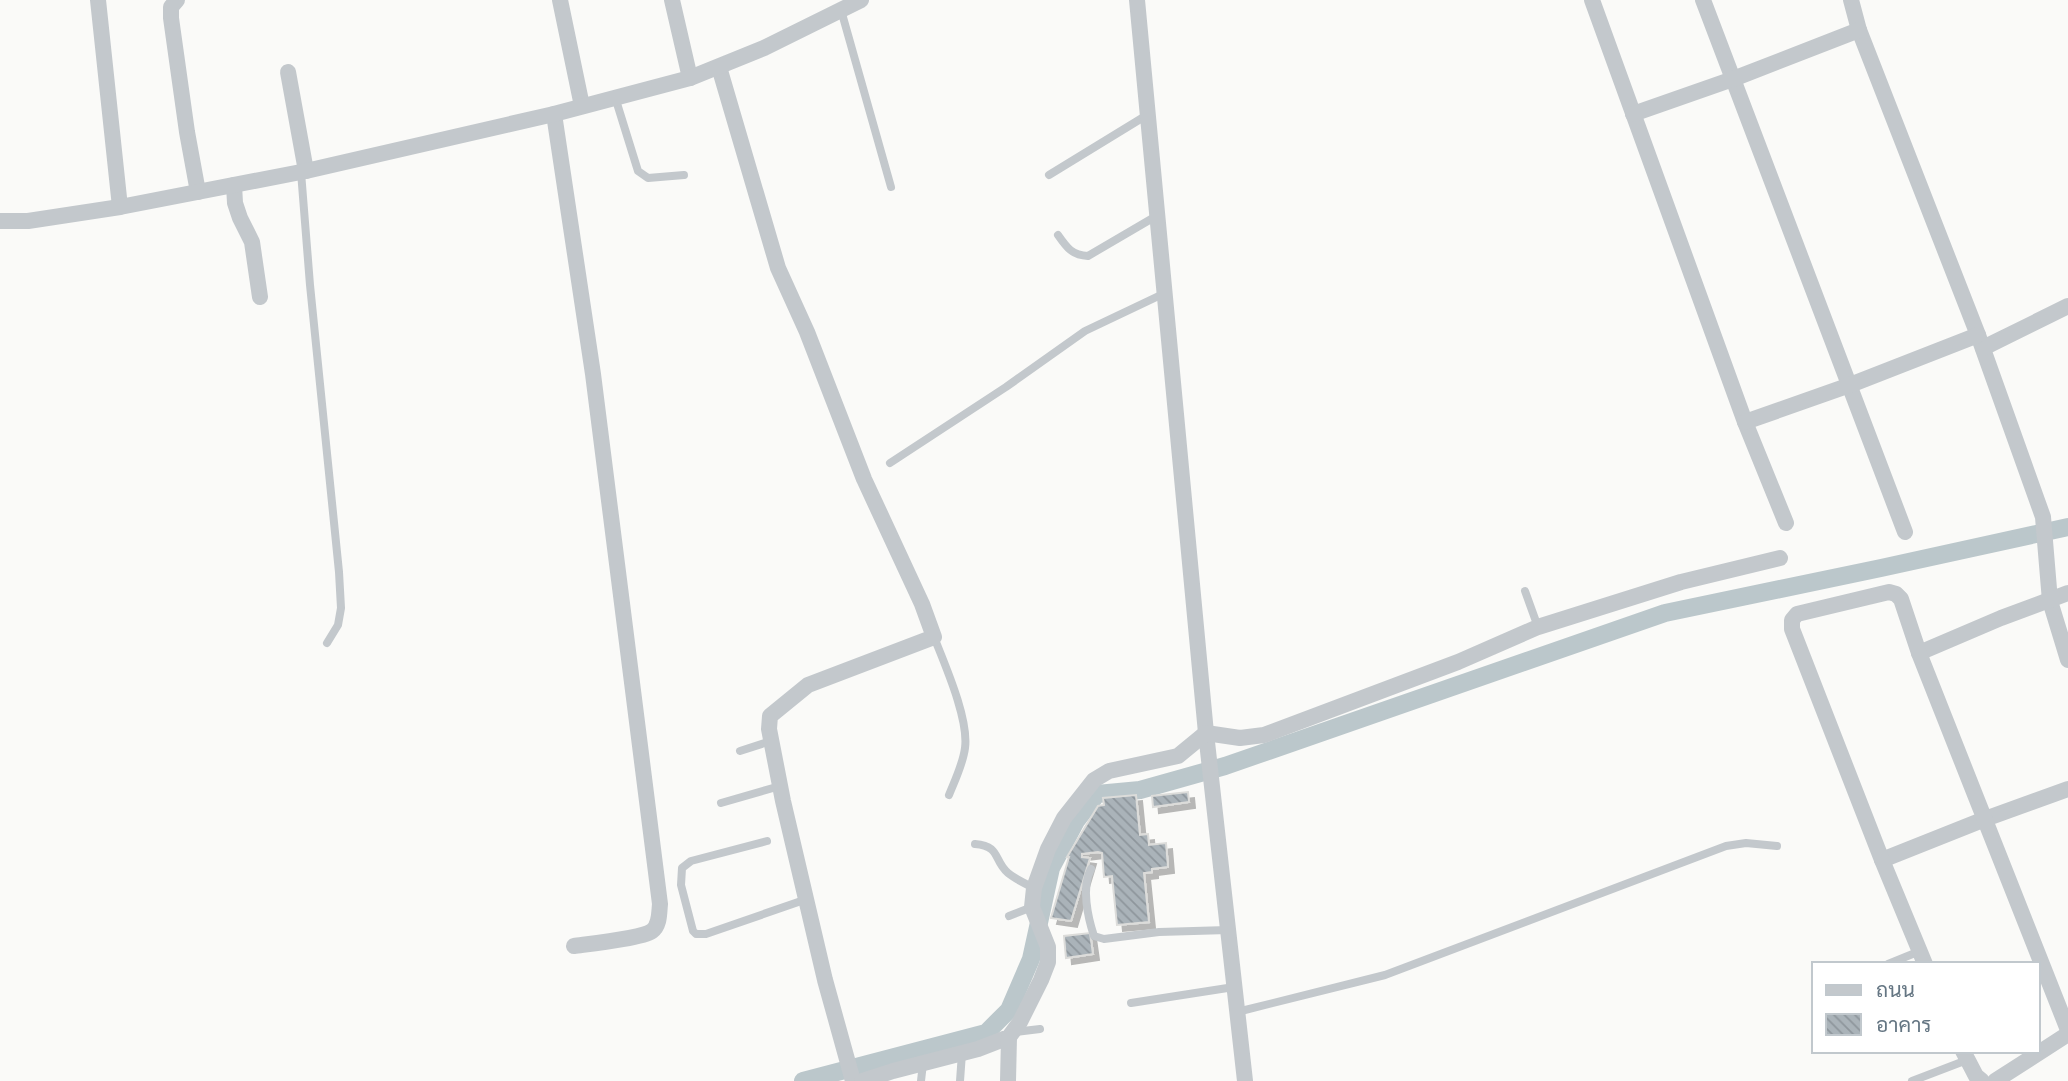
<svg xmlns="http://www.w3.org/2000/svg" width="2068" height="1081" font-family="Signika,Sarabun,sans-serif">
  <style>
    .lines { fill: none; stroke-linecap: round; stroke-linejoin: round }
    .canal { stroke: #bbc7cb; stroke-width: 18 }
    .building { fill: url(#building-back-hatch); stroke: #dcdcda; stroke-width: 2; filter: url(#shadow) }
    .service { stroke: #c3c8cc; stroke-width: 8 }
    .minor { stroke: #c3c8cc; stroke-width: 16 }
  </style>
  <defs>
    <pattern id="building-back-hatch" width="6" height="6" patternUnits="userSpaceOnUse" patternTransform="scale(1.75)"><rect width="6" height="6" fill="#aab3b9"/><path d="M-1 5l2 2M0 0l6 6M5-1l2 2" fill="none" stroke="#8e969c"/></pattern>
    <filter id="shadow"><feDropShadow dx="6" dy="6" stdDeviation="0" flood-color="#0004"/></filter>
  </defs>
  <rect width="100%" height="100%" fill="#fafaf8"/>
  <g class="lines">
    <polyline class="canal" points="803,1081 986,1033 1009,1010 1031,959 1051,868 1076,821 1097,794 1140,790 1225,766 1665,613 1881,568 2068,527"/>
  </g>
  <g class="building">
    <polygon points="1188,792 1189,802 1153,807 1152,796"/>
    <polygon points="1136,795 1140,835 1148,834 1149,845 1166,843 1168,867 1152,869 1152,872 1144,873 1149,922 1117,925 1112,876 1104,877 1102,853 1098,852 1082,854 1082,857 1090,858 1071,921 1051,918 1069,857 1067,857 1098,806 1104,805 1103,798"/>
    <polygon points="1090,933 1093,954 1066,958 1064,936"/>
  </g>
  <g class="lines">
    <g class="service">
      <polyline points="841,10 891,187"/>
      <polyline points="615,97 638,171 648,178 684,175"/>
      <polyline points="301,172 310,285 339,572 341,608 338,625 327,643"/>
      <polyline points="1049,175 1147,115"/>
      <path d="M1058,235C1067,248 1072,255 1088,256L1158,215"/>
      <polyline points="890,463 1006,387 1085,331 1165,293"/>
      <polyline points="1525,591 1538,627"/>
      <path d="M934,637C945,665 969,719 965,748C963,764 955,780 949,795"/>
      <polyline points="740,751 771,741"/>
      <polyline points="721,803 780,786"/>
      <polyline points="767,841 691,861 682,868 681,885 693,931 696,934 706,934 807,899"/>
      <path d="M975,844C1001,846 993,860 1008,873C1015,879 1026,884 1034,888"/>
      <path d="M1091,869C1081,887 1088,918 1094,936L1104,939L1159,932L1228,930"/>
      <polyline points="1009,916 1032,907"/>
      <polyline points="1888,964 1920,951"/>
      <polyline points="1131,1003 1234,987"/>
      <polyline points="1237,1012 1385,975 1726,846 1746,843 1777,846"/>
      <polyline points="1015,1032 1040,1029"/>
      <polyline points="921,1081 923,1063"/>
      <polyline points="960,1081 962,1053"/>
      <polyline points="1912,1081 1967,1060"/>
    </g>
    <g class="minor">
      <polyline points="98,0 120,207"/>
      <polyline points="177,0 171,7 171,18 187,132 198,192"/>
      <polyline points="560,0 582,106"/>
      <polyline points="672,0 690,78"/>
      <polyline points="1137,0 1206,733 1245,1081"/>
      <polyline points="1592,0 1745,422 1786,523"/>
      <polyline points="1703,0 1905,532"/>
      <polyline points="1851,0 1859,30 1978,335 2043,517 2050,601 2068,660"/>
      <polyline points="719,67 778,268 807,332 864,479 922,604 934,637 808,685 770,716 769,729 783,801 825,980 853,1081"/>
      <polyline points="288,72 306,171"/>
      <path d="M554,114L593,374L660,904C659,913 660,925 652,931C643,938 588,944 574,946"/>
      <polyline points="1633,114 1733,79 1859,30"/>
      <polyline points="234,185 235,203 240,218 252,242 260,297"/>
      <polyline points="0,221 28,221 120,207 306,171 554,114 690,78 764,48 861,0"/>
      <polyline points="1983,348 2068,306"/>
      <polyline points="1745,422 1850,385 1978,335"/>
      <polyline points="1919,653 2001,618 2068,593"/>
      <polyline points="1882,860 1985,819 2068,789"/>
      <polyline points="1925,964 1882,860 1792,629 1792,620 1797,614 1889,592 1896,594 1901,599 1919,653 2068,1030"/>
      <polyline points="1963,1051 1976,1076 1982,1081"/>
      <polyline points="862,1081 893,1071 978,1049 1009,1037 1020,1022 1041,980 1048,962 1048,947 1032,907 1034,888 1048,849 1064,818 1094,780 1109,771 1178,756 1206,733 1240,738 1264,735 1458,662 1538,627 1681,582 1780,558"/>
      <polyline points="1008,1081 1009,1037"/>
      <polyline points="1995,1081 2068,1034"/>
    </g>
  </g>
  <rect x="1812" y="962" width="228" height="91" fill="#ffffff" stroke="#c1c8cd" stroke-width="2"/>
  <rect x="1826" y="985" width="35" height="10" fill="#c3c8cc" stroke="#c1c8cd" stroke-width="2"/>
  <text x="1876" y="997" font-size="21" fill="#657683">ถนน</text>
  <rect x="1826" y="1014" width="35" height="21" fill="url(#building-back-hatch)" stroke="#c1c8cd" stroke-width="2"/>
  <text x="1876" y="1032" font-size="21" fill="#657683">อาคาร</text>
</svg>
